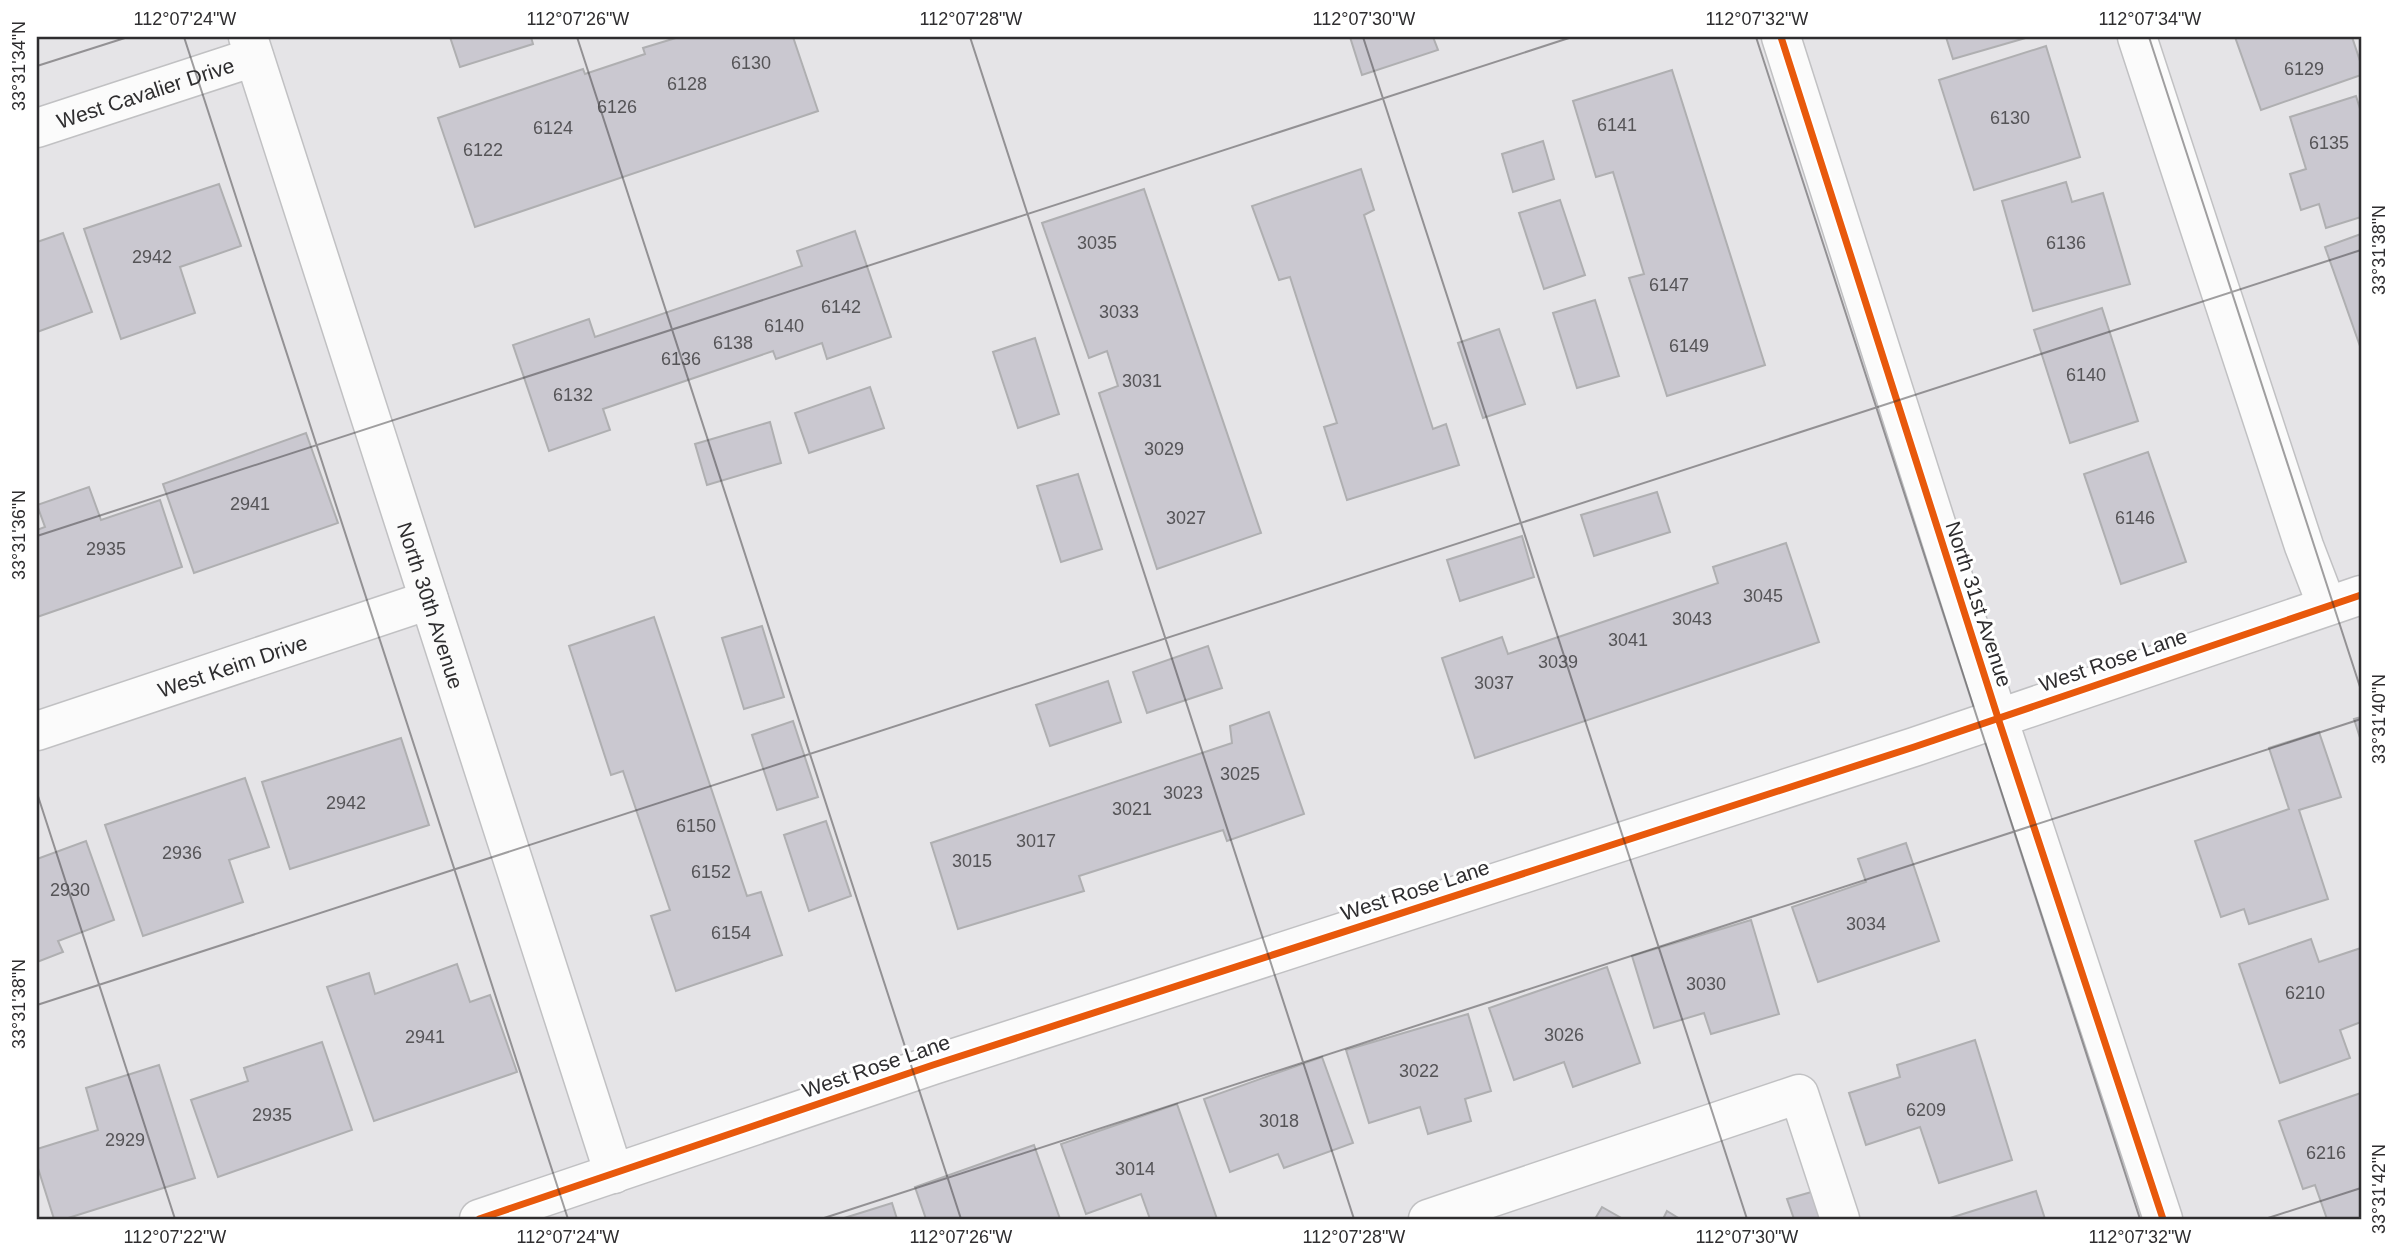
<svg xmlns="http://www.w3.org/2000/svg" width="2398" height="1256" font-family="Helvetica,sans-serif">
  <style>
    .building { fill: #cac8d0; stroke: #afafb1; stroke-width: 2 }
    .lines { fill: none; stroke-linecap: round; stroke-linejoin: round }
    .minor-casing { stroke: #c1c1c3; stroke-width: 41 }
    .minor { stroke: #fbfbfb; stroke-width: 38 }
    .cycleway-casing { stroke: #fff; stroke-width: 11 }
    .cycleway { stroke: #e8590c; stroke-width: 7 }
    .ticks { fill: none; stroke: #2e2d2f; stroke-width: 2; stroke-opacity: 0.45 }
    .labels { text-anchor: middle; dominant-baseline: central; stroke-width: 6; stroke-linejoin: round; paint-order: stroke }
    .number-label { font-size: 18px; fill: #555457 }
    .street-label { font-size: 21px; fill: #2e2d2f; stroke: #fff }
    .neatline { fill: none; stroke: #2e2d2f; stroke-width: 2.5 }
    .ticks-label { font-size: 18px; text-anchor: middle; fill: #2e2d2f }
  </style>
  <rect width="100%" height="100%" fill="#e5e4e7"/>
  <g class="building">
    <polygon points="450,37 531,37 533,44 460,67"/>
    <polygon points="679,37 793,37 818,111 475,227 438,118 583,69 585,74 645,54 643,48"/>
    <polygon points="1350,37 1433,37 1438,50 1362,75"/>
    <polygon points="1946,37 2029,37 1953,59"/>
    <polygon points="2235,37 2352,37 2361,64 2361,75 2261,110"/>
    <polygon points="2046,46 2080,157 1974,190 1939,80"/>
    <polygon points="1672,70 1765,365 1667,396 1629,278 1644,274 1613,172 1596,177 1573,101"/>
    <polygon points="2356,96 2361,112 2361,217 2326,228 2319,204 2301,210 2290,174 2306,169 2290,117"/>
    <polygon points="1543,141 1554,179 1513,192 1502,154"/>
    <polygon points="1361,169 1374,210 1364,215 1433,429 1446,424 1459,465 1347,500 1324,427 1337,423 1290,277 1279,280 1252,206"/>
    <polygon points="2066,182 2072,202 2103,193 2130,284 2033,311 2002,201"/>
    <polygon points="219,184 241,246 180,267 195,313 121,339 84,229"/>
    <polygon points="1144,189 1261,533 1157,569 1099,393 1118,386 1107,351 1089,358 1042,223"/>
    <polygon points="1560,200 1585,275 1544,289 1519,213"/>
    <polygon points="855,231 891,337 827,359 822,343 776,359 773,351 603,409 610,430 549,451 513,345 589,319 595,337 802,266 797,251"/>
    <polygon points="63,233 92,312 37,332 37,242"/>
    <polygon points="2361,234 2361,349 2325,247"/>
    <polygon points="1595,300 1619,376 1577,388 1553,313"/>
    <polygon points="2102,308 2138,421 2070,443 2034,330"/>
    <polygon points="1499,329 1525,404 1483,418 1458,343"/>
    <polygon points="1035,338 1059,414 1018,428 993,352"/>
    <polygon points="870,387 884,428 809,453 795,413"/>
    <polygon points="770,422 781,463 707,485 695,444"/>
    <polygon points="306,433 338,523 194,573 163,484"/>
    <polygon points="2148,452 2186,562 2121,584 2084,474"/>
    <polygon points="1078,474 1102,549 1061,562 1037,486"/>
    <polygon points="89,487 101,520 160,500 182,567 37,617 37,530 45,527 37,505"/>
    <polygon points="1657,492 1670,532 1594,556 1581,515"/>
    <polygon points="1522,536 1534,577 1460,601 1447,560"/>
    <polygon points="1786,543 1819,642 1475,758 1442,658 1502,637 1508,654 1718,583 1713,567"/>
    <polygon points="654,617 747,896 761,892 782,955 676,991 651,916 670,910 623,771 611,775 569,646"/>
    <polygon points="762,626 784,697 744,709 722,638"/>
    <polygon points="1208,646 1222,688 1147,713 1133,672"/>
    <polygon points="1108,681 1121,722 1050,746 1036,705"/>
    <polygon points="1269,712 1304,814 1227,841 1223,830 1079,876 1084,891 958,929 931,843 1232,743 1230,726"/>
    <polygon points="2361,717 2361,741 2354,719"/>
    <polygon points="793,721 818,797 777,810 752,735"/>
    <polygon points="2319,732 2341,797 2299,810 2328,899 2249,924 2244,909 2221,917 2195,841 2289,809 2269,748"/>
    <polygon points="401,738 429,825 290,869 262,782"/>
    <polygon points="245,778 269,847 229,860 243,902 143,936 105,825"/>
    <polygon points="826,821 851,896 809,911 784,835"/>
    <polygon points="86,841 114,920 58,941 63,952 37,962 37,859"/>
    <polygon points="1906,843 1939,941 1818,982 1792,907 1866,882 1858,859"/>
    <polygon points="1751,920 1779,1014 1711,1034 1704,1013 1654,1028 1632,956"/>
    <polygon points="2311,939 2319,962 2361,948 2361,1022 2340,1030 2350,1058 2280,1083 2239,964"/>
    <polygon points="457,964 470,1002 490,995 517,1072 374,1121 327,987 369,973 375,994"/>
    <polygon points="1607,967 1640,1063 1573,1087 1564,1062 1514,1080 1489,1008"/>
    <polygon points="1468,1014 1491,1091 1465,1099 1471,1121 1428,1134 1420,1107 1369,1123 1346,1050"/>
    <polygon points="1975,1040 2012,1160 1939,1183 1920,1127 1866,1145 1849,1093 1900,1077 1897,1065"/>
    <polygon points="322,1042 352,1130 218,1177 191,1100 248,1081 244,1068"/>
    <polygon points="1322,1057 1353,1143 1284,1168 1278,1154 1230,1172 1204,1099"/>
    <polygon points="159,1065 195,1178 65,1219 54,1219 37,1165 37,1149 98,1130 86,1088"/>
    <polygon points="2361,1093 2361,1219 2327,1219 2315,1185 2303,1189 2279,1121"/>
    <polygon points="1177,1104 1217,1219 1150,1219 1141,1194 1086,1214 1061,1144"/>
    <polygon points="1034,1145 1060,1219 926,1219 915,1187"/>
    <polygon points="1815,1191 1824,1219 1794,1219 1787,1199"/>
    <polygon points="2036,1191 2045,1219 1947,1219"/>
    <polygon points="892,1203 897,1219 841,1219"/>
    <polygon points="1602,1207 1623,1219 1595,1219"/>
    <polygon points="1667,1211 1680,1219 1663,1219"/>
  </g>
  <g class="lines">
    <g class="minor-casing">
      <g id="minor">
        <path id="s1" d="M248,37L614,1174"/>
        <polyline points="1781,37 1998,718 2163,1219"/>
        <polyline points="2137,37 2304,546 2327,606"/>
        <path id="s2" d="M37,128L254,57"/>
        <path id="s3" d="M37,731L429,600"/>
        <polyline points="479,1219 933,1065 1914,747 2361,595"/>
        <polyline points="1428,1219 1799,1094 1840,1219"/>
      </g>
    </g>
    <use href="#minor" class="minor"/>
    <g class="cycleway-casing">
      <g id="cycleway">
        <polyline points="1781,37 1998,718 2163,1219"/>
        <polyline points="479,1219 933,1065 1914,747 2361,595"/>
      </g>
    </g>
    <use href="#cycleway" class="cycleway"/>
  </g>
  <path class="ticks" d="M184,37L568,1219M577,37L961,1219M970,37L1354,1219M1363,37L1747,1219M1756,37L2140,1219M2149,37L2361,690M37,66L128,37M37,536L1572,37M37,793L175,1219M37,1005L2361,250M821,1219L2361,719M2265,1219L2361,1188"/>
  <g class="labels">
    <g class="number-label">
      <text x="751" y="63">6130</text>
      <text x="2304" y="69">6129</text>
      <text x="687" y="84">6128</text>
      <text x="617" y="107">6126</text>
      <text x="2010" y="118">6130</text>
      <text x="1617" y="125">6141</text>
      <text x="553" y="128">6124</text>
      <text x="2329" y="143">6135</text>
      <text x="483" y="150">6122</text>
      <text x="1097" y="243">3035</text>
      <text x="2066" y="243">6136</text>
      <text x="152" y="257">2942</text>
      <text x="1669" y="285">6147</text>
      <text x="841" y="307">6142</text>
      <text x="1119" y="312">3033</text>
      <text x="784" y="326">6140</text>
      <text x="733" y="343">6138</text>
      <text x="1689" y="346">6149</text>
      <text x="681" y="359">6136</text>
      <text x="2086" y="375">6140</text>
      <text x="1142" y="381">3031</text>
      <text x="573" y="395">6132</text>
      <text x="1164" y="449">3029</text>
      <text x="250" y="504">2941</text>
      <text x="1186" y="518">3027</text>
      <text x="2135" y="518">6146</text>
      <text x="106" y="549">2935</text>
      <text x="1763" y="596">3045</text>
      <text x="1692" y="619">3043</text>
      <text x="1628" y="640">3041</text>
      <text x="1558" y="662">3039</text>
      <text x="1494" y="683">3037</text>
      <text x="1240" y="774">3025</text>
      <text x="1183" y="793">3023</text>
      <text x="346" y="803">2942</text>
      <text x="1132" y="809">3021</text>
      <text x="696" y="826">6150</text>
      <text x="1036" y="841">3017</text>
      <text x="182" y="853">2936</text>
      <text x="972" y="861">3015</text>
      <text x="711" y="872">6152</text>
      <text x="70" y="890">2930</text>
      <text x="1866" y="924">3034</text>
      <text x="731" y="933">6154</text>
      <text x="1706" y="984">3030</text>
      <text x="2305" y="993">6210</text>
      <text x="1564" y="1035">3026</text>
      <text x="425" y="1037">2941</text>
      <text x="1419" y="1071">3022</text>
      <text x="1926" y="1110">6209</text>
      <text x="272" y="1115">2935</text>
      <text x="1279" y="1121">3018</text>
      <text x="125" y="1140">2929</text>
      <text x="2326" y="1153">6216</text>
      <text x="1135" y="1169">3014</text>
    </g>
    <g class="street-label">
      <text stroke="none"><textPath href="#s2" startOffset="114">West Cavalier Drive</textPath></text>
      <text transform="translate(1979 604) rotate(72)">North 31st Avenue</text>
      <text stroke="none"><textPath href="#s1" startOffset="597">North 30th Avenue</textPath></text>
      <text transform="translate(2113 660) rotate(-19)">West Rose Lane</text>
      <text stroke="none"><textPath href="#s3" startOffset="206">West Keim Drive</textPath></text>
      <text transform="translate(1415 890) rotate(-18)">West Rose Lane</text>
      <text transform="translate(876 1066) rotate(-19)">West Rose Lane</text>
    </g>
  </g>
  <rect width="2398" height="1256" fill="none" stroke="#ffffff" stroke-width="77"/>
  <rect x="38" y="38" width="2322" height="1180" class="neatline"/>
  <g class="ticks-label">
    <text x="185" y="25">112°07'24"W</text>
    <text x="578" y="25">112°07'26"W</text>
    <text x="971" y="25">112°07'28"W</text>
    <text x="1364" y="25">112°07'30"W</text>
    <text x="1757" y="25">112°07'32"W</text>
    <text x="2150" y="25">112°07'34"W</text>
    <text transform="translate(19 66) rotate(-90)" y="6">33°31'34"N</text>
    <text transform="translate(2379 250) rotate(-90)" y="6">33°31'38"N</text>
    <text transform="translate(19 535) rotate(-90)" y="6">33°31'36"N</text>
    <text transform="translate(2379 719) rotate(-90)" y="6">33°31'40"N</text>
    <text transform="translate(19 1004) rotate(-90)" y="6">33°31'38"N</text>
    <text transform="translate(2379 1189) rotate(-90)" y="6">33°31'42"N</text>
    <text x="175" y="1243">112°07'22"W</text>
    <text x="568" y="1243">112°07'24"W</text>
    <text x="961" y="1243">112°07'26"W</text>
    <text x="1354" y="1243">112°07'28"W</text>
    <text x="1747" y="1243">112°07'30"W</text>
    <text x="2140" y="1243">112°07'32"W</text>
  </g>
</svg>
